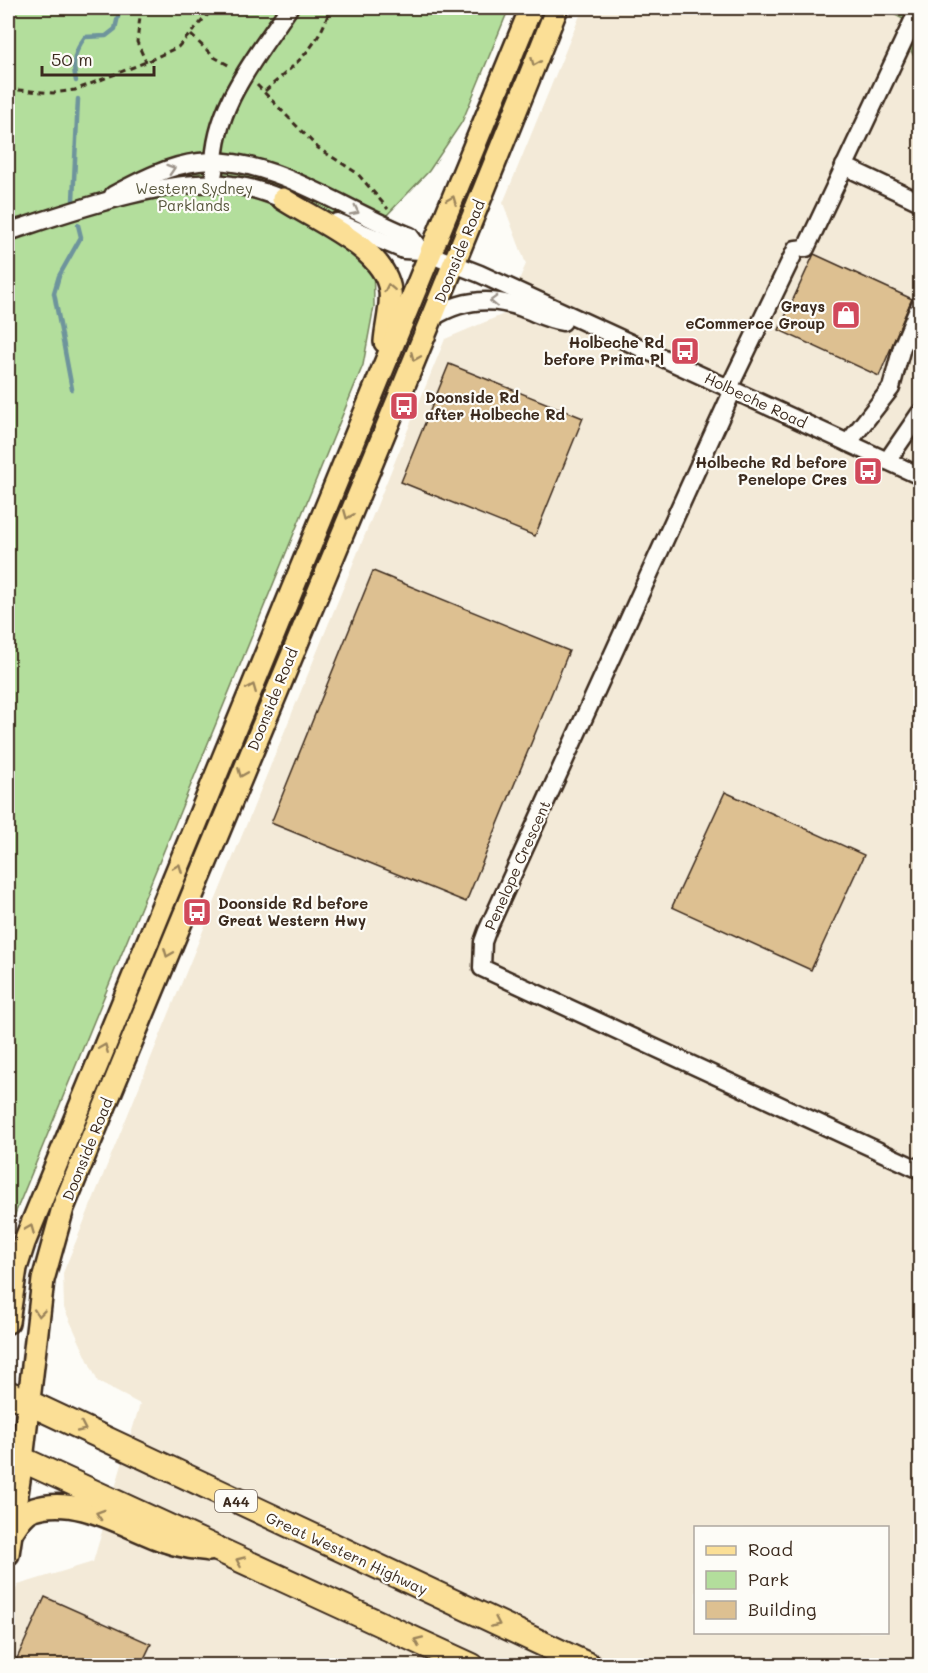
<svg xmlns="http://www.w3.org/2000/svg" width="928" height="1673" font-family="Mali,sans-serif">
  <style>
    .built { fill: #f3ead8; fill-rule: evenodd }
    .green { fill: #b3de9c; stroke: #77845d; stroke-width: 1.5 }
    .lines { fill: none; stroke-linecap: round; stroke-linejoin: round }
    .stream { stroke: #6e949c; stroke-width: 4.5 }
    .building { fill: #ddc091; stroke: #3b2a1e; stroke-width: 1.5 }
    .minor-casing { stroke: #3b2a1e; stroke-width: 21 }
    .major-casing { stroke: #3b2a1e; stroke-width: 26 }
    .highway-casing { stroke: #3b2a1e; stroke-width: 28 }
    .path { stroke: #3b2a1e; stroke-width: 3; stroke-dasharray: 6 4.5; stroke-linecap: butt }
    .minor { stroke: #fdfcf7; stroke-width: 16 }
    .major { stroke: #fbdf96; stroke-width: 21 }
    .highway { stroke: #fbdf96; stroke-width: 24 }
    .oneway { stroke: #9b845a }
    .oneway2 { stroke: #9c938a }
    .labels { text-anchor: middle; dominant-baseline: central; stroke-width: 4.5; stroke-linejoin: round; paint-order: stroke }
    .shield { fill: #fdfcf7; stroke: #75695f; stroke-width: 1.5 }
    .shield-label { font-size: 14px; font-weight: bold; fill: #3b2a1e }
    .park-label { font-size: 15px; fill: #59573e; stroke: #fdfcf7 }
    .street-label { font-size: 15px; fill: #3b2a1e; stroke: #fdfcf7 }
    .poi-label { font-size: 15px; font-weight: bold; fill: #3b2a1e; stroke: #fdfcf7; text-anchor: end }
  </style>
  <rect width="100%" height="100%" fill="#fdfcf7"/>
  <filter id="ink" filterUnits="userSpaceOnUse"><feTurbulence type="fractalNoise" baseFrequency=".0167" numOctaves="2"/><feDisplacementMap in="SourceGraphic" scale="12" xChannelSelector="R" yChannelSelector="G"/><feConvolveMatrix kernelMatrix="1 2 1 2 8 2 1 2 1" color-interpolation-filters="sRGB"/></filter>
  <g filter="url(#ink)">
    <path class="built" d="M583,8H886L888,11L903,19L900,26L920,70V1665L8,1666V1610L18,1585L93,1562L140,1404L98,1382L64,1308L63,1273L445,339L504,314L526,264L503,203ZM696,1528H888V1632H696Z"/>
    <g class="green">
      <polygon points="8,8 509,8 462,122 429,171 387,215 373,246 374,306 363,365 8,1231"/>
      <polygon points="886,8 920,8 920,70 900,26 903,19 888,11"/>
    </g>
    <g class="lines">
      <g class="stream">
        <path d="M76,81C72,62 74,52 85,37L106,36L115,29L120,8"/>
        <polyline points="73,200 78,99"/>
        <polyline points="72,389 54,293 59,276 81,237 78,225"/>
      </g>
    </g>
    <g class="building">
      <polygon points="814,254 912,299 879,376 779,330"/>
      <polygon points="449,364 583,418 535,536 401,482"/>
      <polygon points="373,571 569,651 466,902 271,823"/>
      <polygon points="725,792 864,855 811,970 672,907"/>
      <polygon points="45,1597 151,1644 141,1665 14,1665"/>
    </g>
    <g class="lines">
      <g class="minor-casing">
        <g id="minor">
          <polyline points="844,166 920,202"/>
          <path d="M214,172C212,108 255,59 289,8"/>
          <path d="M113,195C139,181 169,165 199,162C268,154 346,211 410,236L421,251"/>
          <polyline points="337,222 404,250 421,251 480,274 920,476"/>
          <path d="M8,232C69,212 168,176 232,185C254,187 274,195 294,204"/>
          <path d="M432,318C460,300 490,296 522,308C536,313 548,320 563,322"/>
          <polyline points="729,388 796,249 806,248 919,8"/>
          <polyline points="733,390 487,931 483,942 482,968 920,1170"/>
          <polyline points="848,443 891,388 902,347 920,305"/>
          <polyline points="887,461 920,413"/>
        </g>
      </g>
      <g class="major-casing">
        <g id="major">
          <path d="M283,199C315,220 386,249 390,291C392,307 386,326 385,342"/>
          <polyline points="8,1322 16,1268 24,1243 531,8"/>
          <path d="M12,1532C18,1523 24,1512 34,1509C78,1494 128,1529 168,1542C181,1547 195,1548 209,1550"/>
          <path d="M8,1554L22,1460L43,1280L63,1208C227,808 397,410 557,8"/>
        </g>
      </g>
      <g class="highway-casing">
        <g id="highway">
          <polyline points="8,1393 590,1666"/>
          <polyline points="8,1453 472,1666"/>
        </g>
      </g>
      <g class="path">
        <polyline points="141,8 137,42 146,62"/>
        <polyline points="191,35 214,57 232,67"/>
        <polyline points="257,85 318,148 357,173 388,209"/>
        <polyline points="8,89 53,93 75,90 146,62 178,47 214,8"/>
        <path d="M265,91C295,64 319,48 330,8"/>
      </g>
      <use href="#minor" class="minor"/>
      <use href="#major" class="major"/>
      <use href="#highway" class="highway"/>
    </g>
    <defs><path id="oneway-chevron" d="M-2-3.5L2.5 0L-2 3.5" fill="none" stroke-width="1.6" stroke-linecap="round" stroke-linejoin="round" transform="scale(1.5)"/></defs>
    <g class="oneway">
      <use href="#oneway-chevron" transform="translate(535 62) rotate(112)"/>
      <use href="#oneway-chevron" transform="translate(452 200) rotate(-68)"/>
      <use href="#oneway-chevron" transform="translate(389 288) rotate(-101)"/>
      <use href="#oneway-chevron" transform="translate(415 357) rotate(113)"/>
      <use href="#oneway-chevron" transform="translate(348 515) rotate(112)"/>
      <use href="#oneway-chevron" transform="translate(252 688) rotate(-68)"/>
      <use href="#oneway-chevron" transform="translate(242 773) rotate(112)"/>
      <use href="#oneway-chevron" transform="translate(178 868) rotate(-68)"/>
      <use href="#oneway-chevron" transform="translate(168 953) rotate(112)"/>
      <use href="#oneway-chevron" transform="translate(104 1048) rotate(-68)"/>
      <use href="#oneway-chevron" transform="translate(30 1229) rotate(-68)"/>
      <use href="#oneway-chevron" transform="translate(39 1313) rotate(96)"/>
      <use href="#oneway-chevron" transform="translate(82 1428) rotate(25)"/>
      <use href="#oneway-chevron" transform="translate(100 1514) rotate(-162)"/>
      <use href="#oneway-chevron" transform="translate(240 1561) rotate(-156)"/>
      <use href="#oneway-chevron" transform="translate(496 1623) rotate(25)"/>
      <use href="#oneway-chevron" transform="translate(418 1641) rotate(-156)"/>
    </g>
    <g class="oneway2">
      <use href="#oneway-chevron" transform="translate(171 169) rotate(-18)"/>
      <use href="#oneway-chevron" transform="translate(355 211) rotate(27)"/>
      <use href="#oneway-chevron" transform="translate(494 301) rotate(-178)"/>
    </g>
  </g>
  <defs>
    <g id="shop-square" transform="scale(1.5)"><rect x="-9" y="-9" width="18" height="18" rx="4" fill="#d1495b" stroke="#fdfcf7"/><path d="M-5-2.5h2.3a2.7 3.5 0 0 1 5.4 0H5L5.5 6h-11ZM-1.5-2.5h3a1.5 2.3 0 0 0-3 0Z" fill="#fff"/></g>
    <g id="bus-square" transform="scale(1.5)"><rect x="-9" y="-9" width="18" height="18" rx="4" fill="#d1495b" stroke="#fdfcf7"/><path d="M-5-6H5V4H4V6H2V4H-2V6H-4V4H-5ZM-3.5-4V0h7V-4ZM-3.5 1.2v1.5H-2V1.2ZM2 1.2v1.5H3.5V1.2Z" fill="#fff"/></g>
  </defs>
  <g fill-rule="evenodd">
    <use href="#shop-square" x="846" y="315"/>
    <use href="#bus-square" x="685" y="351"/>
    <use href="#bus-square" x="404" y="406"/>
    <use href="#bus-square" x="868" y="471"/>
    <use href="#bus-square" x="197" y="912"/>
  </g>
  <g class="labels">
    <rect class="shield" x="215" y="1490" width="42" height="22" rx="4.5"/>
    <g class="shield-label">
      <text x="236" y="1501">A44</text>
    </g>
    <g class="park-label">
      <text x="194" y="188">Western Sydney<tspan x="194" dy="17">Parklands</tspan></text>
    </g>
    <g class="street-label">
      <text transform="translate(459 251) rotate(-68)">Doonside Road</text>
      <text transform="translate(756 400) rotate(25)">Holbeche Road</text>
      <text transform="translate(272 699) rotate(-68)">Doonside Road</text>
      <text transform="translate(517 865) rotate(-66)">Penelope Crescent</text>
      <text transform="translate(87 1149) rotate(-68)">Doonside Road</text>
      <text transform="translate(347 1553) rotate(25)">Great Western Highway</text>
    </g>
    <g class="poi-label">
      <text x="825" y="306">Grays<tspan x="825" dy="17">eCommerce Group</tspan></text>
      <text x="664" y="342">Holbeche Rd<tspan x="664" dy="17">before Prima Pl</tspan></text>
      <text x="425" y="397" text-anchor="start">Doonside Rd<tspan x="425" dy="17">after Holbeche Rd</tspan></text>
      <text x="847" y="462">Holbeche Rd before<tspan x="847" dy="17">Penelope Cres</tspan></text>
      <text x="218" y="903" text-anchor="start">Doonside Rd before<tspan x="218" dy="17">Great Western Hwy</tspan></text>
    </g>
  </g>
  <rect width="928" height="1673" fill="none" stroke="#fdfcf7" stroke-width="30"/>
  <rect x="15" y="15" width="898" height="1643" fill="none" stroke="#3b2a1e" stroke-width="2" filter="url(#ink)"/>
  <rect x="694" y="1526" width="195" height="108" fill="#fdfcf7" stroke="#afa8a0" stroke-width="1.5"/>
  <rect x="706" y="1546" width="30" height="9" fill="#fbdf96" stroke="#afa8a0" stroke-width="1.5"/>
  <text x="748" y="1556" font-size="18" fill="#3b2a1e">Road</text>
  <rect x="706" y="1571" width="30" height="18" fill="#b3de9c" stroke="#afa8a0" stroke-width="1.5"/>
  <text x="748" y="1586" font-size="18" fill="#3b2a1e">Park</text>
  <rect x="706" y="1601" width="30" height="18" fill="#ddc091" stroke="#afa8a0" stroke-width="1.5"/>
  <text x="748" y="1616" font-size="18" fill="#3b2a1e">Building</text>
  <path d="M42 66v9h112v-9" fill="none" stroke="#3b2a1e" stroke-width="3"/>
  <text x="51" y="66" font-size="18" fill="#3b2a1e" stroke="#fdfcf7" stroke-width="4.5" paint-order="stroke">50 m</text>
</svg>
